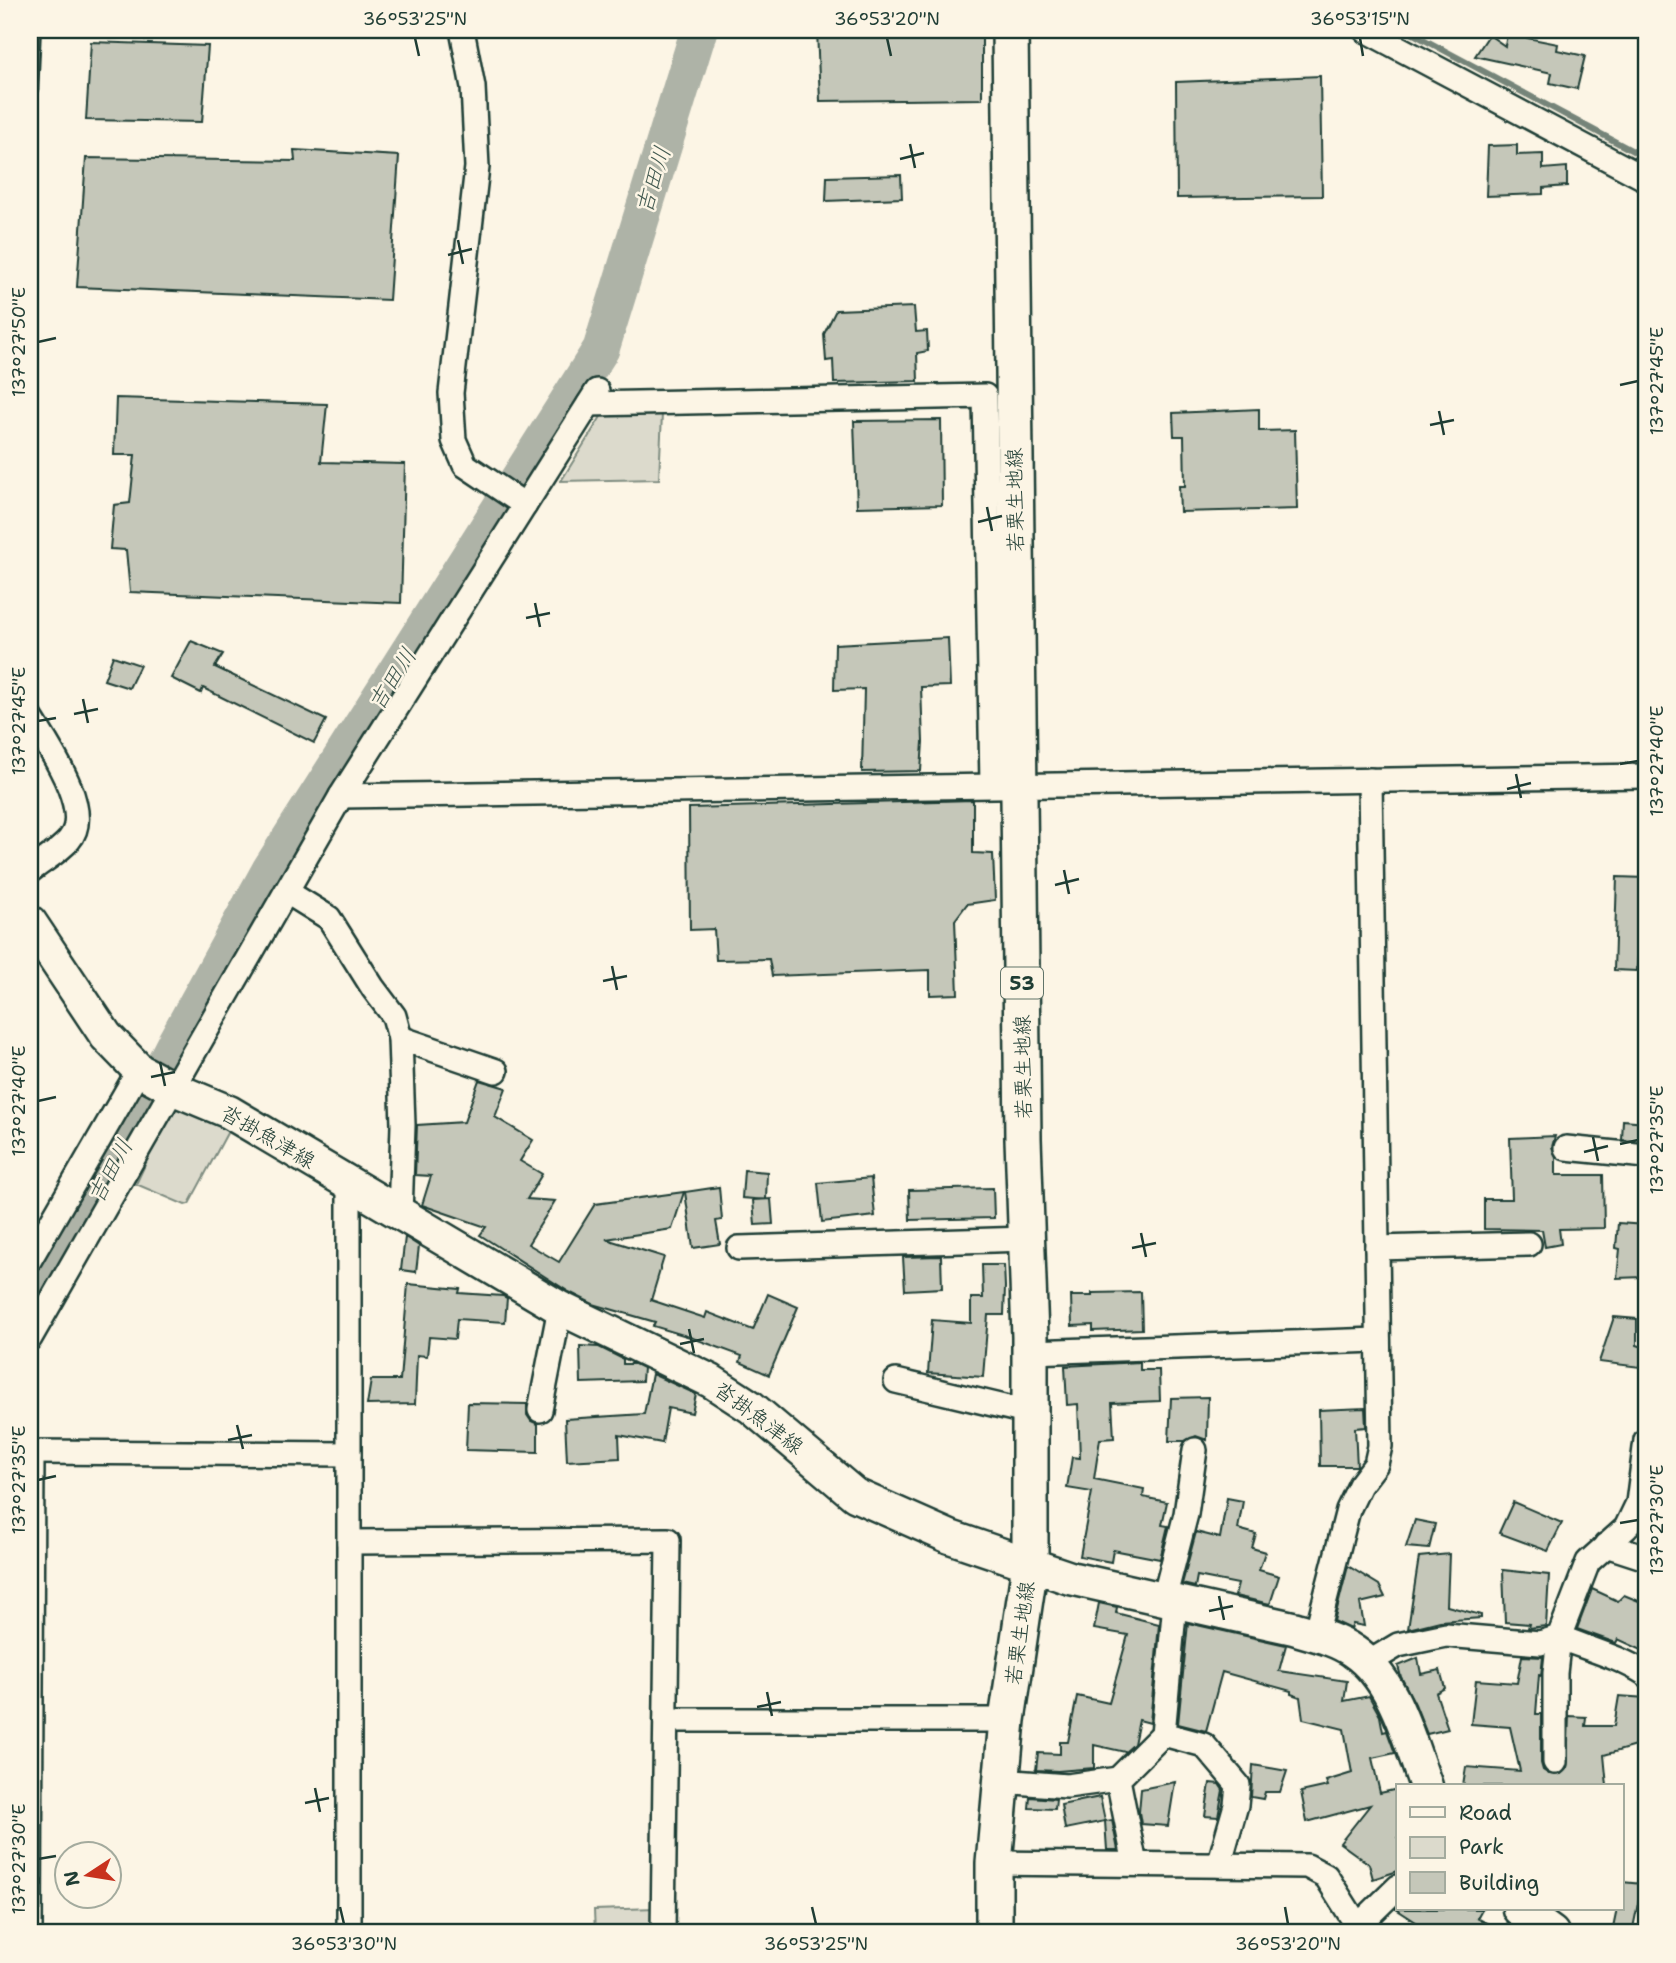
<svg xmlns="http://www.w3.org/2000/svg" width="1676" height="1963" font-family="'Shantell Sans','Klee One',sans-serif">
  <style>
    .green { fill: #dcdacc; stroke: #7e8c80; stroke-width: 2 }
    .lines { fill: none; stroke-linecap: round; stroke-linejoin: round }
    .stream { stroke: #758479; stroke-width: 6 }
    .river { stroke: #aeb3a7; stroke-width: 37 }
    .building { fill: #c5c7b9; stroke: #1f3d34; stroke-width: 2 }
    .lane-casing { stroke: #1f3d34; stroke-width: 16 }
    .street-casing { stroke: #1f3d34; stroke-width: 28 }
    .secondary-casing { stroke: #1f3d34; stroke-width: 37 }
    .primary-casing { stroke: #1f3d34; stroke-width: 40 }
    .lane { stroke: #fcf5e5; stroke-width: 10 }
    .street { stroke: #fcf5e5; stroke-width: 23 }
    .secondary { stroke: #fcf5e5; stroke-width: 32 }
    .primary { stroke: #fcf5e5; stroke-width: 35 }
    .ticks { fill: none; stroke: #1f3d34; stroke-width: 2.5 }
    .labels { text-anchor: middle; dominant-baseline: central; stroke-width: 5; stroke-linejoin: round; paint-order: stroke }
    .shield { fill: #fcf5e5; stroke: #617469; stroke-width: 2 }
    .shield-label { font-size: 19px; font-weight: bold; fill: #1f3d34 }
    .street-label { font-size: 21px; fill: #1f3d34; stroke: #fcf5e5 }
    .water-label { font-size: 23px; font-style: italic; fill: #435a51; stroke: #fcf5e5 }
    .neatline { fill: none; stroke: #1f3d34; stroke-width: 2.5 }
    .ticks-label { font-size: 18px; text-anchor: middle; fill: #1f3d34 }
  </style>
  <rect width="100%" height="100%" fill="#fcf5e5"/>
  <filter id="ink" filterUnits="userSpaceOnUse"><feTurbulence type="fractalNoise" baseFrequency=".0143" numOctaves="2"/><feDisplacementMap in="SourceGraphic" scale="14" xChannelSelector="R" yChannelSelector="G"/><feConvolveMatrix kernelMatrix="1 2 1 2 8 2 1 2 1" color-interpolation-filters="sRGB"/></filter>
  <g filter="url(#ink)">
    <g class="green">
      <polygon points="662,414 659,479 561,481 602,415"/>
      <polygon points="174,1103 233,1122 189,1204 185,1205 136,1184"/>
      <polygon points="656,1908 656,1933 595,1933 594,1910"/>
    </g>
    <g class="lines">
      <polyline class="stream" points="1406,30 1646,158"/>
      <polyline class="river" points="30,1306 92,1205 174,1045 270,870 601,349 699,30"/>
    </g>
    <g class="building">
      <polygon points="817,30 982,30 982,99 820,101"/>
      <polygon points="1507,34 1558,44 1557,50 1585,56 1577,89 1550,83 1552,73 1475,56 1489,35 1505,46"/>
      <polygon points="91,42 208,46 202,122 86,120"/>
      <polygon points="1320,76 1322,196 1177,198 1176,82"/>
      <polygon points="1517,145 1517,155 1543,154 1543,169 1567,167 1567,186 1543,188 1543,194 1486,196 1488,146"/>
      <polygon points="294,150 399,156 389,300 77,287 86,158 295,161"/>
      <polygon points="901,175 902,198 826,201 827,177"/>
      <polygon points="914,307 916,332 927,331 928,351 917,353 918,381 834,383 833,360 826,361 824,334 836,310"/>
      <polygon points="116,398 327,404 321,462 405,464 401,603 130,592 126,550 110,549 114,505 130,503 135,455 114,455"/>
      <polygon points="1259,409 1259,431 1295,430 1297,509 1180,512 1179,486 1185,486 1184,436 1174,436 1173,413"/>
      <polygon points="941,420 942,505 857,507 854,421"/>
      <polygon points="948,638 950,686 921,687 923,742 921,771 862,772 864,689 834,690 835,644"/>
      <polygon points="191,641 223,654 215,667 326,720 314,743 203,688 201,693 171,678"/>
      <polygon points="113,656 140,665 129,688 104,680"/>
      <polygon points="973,800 973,853 993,854 995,900 967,904 955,920 958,994 930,995 930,970 772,976 769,959 716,960 714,929 690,930 689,808"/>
      <polygon points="1617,877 1646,878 1646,956 1638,955 1637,971 1614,970"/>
      <polygon points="479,1080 506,1088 495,1117 533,1140 520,1161 542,1174 527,1199 555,1201 528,1244 559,1262 595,1204 684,1192 672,1229 606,1239 664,1257 651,1300 705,1318 707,1312 753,1330 768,1294 798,1307 769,1375 740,1362 742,1356 690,1337 653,1326 655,1322 593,1304 569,1292 480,1235 486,1227 422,1205 431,1176 415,1175 417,1125 464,1122"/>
      <polygon points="1623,1120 1646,1122 1645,1142 1622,1140"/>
      <polygon points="1555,1136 1552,1147 1556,1157 1556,1175 1603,1175 1604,1228 1559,1229 1561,1244 1545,1247 1542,1230 1484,1229 1484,1199 1512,1199 1510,1138"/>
      <polygon points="744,1170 767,1172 766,1200 742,1198"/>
      <polygon points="871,1178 875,1216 822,1222 818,1183"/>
      <polygon points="719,1187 722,1220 716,1221 720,1244 693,1248 685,1192"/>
      <polygon points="993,1188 994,1218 910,1220 909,1190"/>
      <polygon points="771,1199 773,1224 755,1225 753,1200"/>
      <polygon points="1618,1223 1645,1225 1643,1277 1617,1278 1620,1249 1616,1248"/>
      <polygon points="405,1237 419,1246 416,1272 401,1270"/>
      <polygon points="941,1256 942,1288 905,1290 903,1257"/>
      <polygon points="982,1265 1004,1265 1005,1287 1004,1315 988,1315 983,1377 928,1373 932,1320 971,1323 971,1298 983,1298"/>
      <polygon points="408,1284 460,1289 459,1293 503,1296 507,1298 505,1322 457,1319 455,1339 429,1337 427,1356 417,1355 415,1404 367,1405 371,1380 400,1380"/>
      <polygon points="1141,1292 1142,1329 1093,1331 1093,1325 1072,1326 1071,1296 1092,1296 1092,1293"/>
      <polygon points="1614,1317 1637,1319 1637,1345 1646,1348 1640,1367 1599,1362"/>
      <polygon points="580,1346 599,1347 623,1359 623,1364 635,1364 643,1368 642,1381 581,1383"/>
      <polygon points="1140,1362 1140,1370 1159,1370 1160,1401 1112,1403 1114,1438 1100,1439 1094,1479 1144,1489 1143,1497 1167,1502 1162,1525 1168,1526 1160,1559 1113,1550 1111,1562 1080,1556 1092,1492 1067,1488 1072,1457 1080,1458 1078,1404 1067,1405 1065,1366"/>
      <polygon points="652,1374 696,1394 692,1413 668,1408 662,1443 619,1435 620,1458 567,1461 565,1419 644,1414"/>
      <polygon points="1208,1397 1207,1440 1196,1436 1185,1441 1169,1441 1171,1398"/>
      <polygon points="468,1403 527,1404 527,1415 531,1421 538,1424 538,1452 466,1450"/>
      <polygon points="1365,1408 1366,1427 1355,1428 1357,1466 1320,1466 1319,1410"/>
      <polygon points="1227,1498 1243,1501 1238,1529 1256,1534 1252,1548 1265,1552 1259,1570 1279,1576 1270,1604 1235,1596 1238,1584 1197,1576 1195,1587 1182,1584 1196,1532 1220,1538"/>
      <polygon points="1513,1502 1562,1523 1548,1551 1499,1533"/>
      <polygon points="1415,1520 1435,1524 1429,1549 1406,1547"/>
      <polygon points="1449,1554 1447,1606 1481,1615 1481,1618 1440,1621 1408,1629 1419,1557"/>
      <polygon points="1348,1566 1379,1585 1385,1597 1360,1603 1364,1626 1353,1624 1351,1629 1334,1621"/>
      <polygon points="1503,1570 1549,1575 1546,1626 1528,1628 1529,1624 1505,1622"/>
      <polygon points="1592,1589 1618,1601 1624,1595 1646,1604 1646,1652 1618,1639 1616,1643 1577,1629"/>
      <polygon points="1099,1603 1117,1607 1116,1613 1159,1624 1150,1723 1139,1720 1134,1744 1125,1752 1094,1745 1094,1768 1058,1771 1036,1770 1038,1753 1060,1754 1060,1742 1068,1742 1077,1696 1109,1703 1128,1635 1094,1629"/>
      <polygon points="1188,1623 1286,1645 1279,1671 1347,1681 1344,1701 1369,1696 1380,1716 1383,1732 1387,1731 1395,1753 1372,1758 1380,1793 1398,1789 1398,1871 1373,1879 1369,1864 1340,1843 1370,1805 1307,1822 1301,1792 1328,1786 1326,1781 1352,1773 1344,1729 1303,1719 1300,1697 1291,1694 1291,1691 1222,1672 1206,1731 1178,1724"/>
      <polygon points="1522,1656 1543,1657 1541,1676 1539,1675 1536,1714 1541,1714 1541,1763 1543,1770 1549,1774 1561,1774 1567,1768 1569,1716 1586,1717 1585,1726 1614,1726 1619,1696 1646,1698 1646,1743 1604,1755 1607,1786 1463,1786 1466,1767 1520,1771 1510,1727 1471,1724 1476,1680 1517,1683"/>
      <polygon points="1418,1658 1421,1674 1440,1670 1445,1688 1436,1693 1448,1729 1427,1734 1415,1704 1401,1677 1398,1666"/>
      <polygon points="1253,1765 1287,1771 1280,1792 1265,1792 1263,1799 1251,1797"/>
      <polygon points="1175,1782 1168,1826 1141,1824 1139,1812 1141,1789"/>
      <polygon points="1210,1783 1219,1784 1223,1790 1218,1817 1205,1816"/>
      <polygon points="1030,1797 1056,1799 1055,1809 1029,1808"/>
      <polygon points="1100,1797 1105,1821 1065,1829 1061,1805"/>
      <polygon points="1112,1820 1118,1850 1107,1850 1105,1821"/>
      <polygon points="1622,1882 1642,1884 1632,1933 1612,1933 1617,1909 1622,1909"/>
      <polygon points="1396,1909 1482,1909 1477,1918 1505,1933 1433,1933"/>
    </g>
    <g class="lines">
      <g class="lane-casing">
        <polyline id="lane" points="30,118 34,30"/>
      </g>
      <g class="street-casing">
        <g id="street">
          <polyline points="462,30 473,87 477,167 451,393 454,440 465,465 525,505"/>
          <polyline points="1365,30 1646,179"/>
          <polyline points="589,404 985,396 992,785"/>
          <path d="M30,716C46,743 95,811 69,840C59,852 42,861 30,871"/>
          <polyline points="341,796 1646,776"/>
          <polyline points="287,892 329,918 373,988 394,1016 400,1038 403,1125 400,1215"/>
          <polyline points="400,1038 496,1071"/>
          <polyline points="1566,1148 1646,1156"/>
          <polyline points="739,1248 1027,1239"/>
          <polyline points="1377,1248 1529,1244"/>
          <polyline points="30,1259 139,1070"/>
          <polyline points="30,1338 341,796 597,391"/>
          <polyline points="1030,1352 1378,1340"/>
          <polyline points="896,1381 1030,1413"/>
          <polyline points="540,1410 560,1308"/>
          <polyline points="30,1452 349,1454"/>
          <polyline points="349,1542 668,1540 663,1933"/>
          <polyline points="1606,1545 1646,1558"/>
          <polyline points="1164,1599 1186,1514 1195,1450"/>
          <polyline points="1175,1602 1163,1734 1204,1745 1238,1785 1236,1805 1219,1865"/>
          <polyline points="1316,1635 1348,1510 1360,1485 1376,1464 1380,1446 1370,780"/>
          <polyline points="1368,1663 1398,1645 1446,1635 1540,1643 1559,1637 1588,1562 1626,1528 1638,1503 1646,1440"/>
          <polyline points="666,1720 1007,1720"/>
          <path d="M1555,1762V1673L1559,1637C1588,1649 1620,1657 1646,1674"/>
          <polyline points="1001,1781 1067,1786 1118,1779"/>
          <polyline points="994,1863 1307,1866 1326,1876 1362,1933"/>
          <polyline points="1135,1864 1118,1779 1163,1734"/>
          <polyline points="1358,1926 1398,1887"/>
          <polyline points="30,1933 32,1452"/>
          <polyline points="349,1933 349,1185"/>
        </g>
      </g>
      <g class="secondary-casing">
        <g id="secondary">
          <path d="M30,922L106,1036L139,1070L174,1089L229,1112L560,1308L711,1381L751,1407L855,1495L950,1537L1070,1578L1293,1628C1313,1634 1336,1639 1353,1651C1395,1679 1409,1741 1426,1786"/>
          <polyline points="1519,1909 1552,1933"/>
        </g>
      </g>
      <g class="primary-casing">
        <polyline id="primary" points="994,1933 994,1863 1007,1720 1030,1565 1030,1337 1023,1139 1010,30"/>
      </g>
      <use href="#lane" class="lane"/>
      <use href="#street" class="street"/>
      <use href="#secondary" class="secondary"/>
      <use href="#primary" class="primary"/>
    </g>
  </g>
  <path class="ticks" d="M415,38L419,56M887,38L891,56M1360,38L1363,56M910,144L915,168M900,159L924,153M458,240L463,264M448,255L472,249M38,342L56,338M1620,385L1638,381M1439,411L1444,435M1430,425L1454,420M987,507L992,531M978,522L1002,516M535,603L540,627M526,618L550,613M83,699L88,723M74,714L98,709M38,721L56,718M1620,764L1638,761M1516,774L1521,798M1507,789L1531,783M1064,870L1069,894M1055,885L1079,879M612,966L617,990M603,981L627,976M160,1062L165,1086M151,1077L175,1072M38,1101L56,1097M1593,1137L1598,1161M1620,1144L1638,1140M1584,1152L1608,1146M1141,1233L1146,1257M1132,1248L1156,1243M689,1329L694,1353M680,1344L704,1339M237,1425L243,1449M228,1440L252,1435M38,1480L56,1476M1620,1523L1638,1520M1219,1596L1224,1620M1209,1611L1233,1606M767,1692L772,1716M757,1707L781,1702M315,1788L320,1812M305,1803L329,1798M38,1859L56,1856M340,1907L344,1924M812,1907L816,1924M1285,1907L1288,1924"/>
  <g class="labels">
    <rect class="shield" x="1001" y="967.5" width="42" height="31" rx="5"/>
    <g class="shield-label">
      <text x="1022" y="983">53</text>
    </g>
    <g class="street-label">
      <text transform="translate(1015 500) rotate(-91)">若栗生地線</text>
      <text transform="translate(1023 1067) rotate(-91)">若栗生地線</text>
      <text transform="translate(268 1137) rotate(30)">沓掛魚津線</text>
      <text transform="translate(759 1418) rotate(37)">沓掛魚津線</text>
      <text transform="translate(1020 1633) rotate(-82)">若栗生地線</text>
    </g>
    <g class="water-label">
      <text transform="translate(653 180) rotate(-73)">吉田川</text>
      <text transform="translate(392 679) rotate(-58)">吉田川</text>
      <text transform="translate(110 1171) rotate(-62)">吉田川</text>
    </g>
  </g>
  <rect width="1676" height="1963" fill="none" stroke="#fcf5e5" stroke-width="77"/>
  <rect x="1396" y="1784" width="228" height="126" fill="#fcf5e5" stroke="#a4ab9e" stroke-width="2"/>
  <rect x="1410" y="1807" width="35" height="10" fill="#fcf5e5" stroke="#a4ab9e" stroke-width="2"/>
  <text x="1459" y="1820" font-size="21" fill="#1f3d34">Road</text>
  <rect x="1410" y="1837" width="35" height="21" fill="#dcdacc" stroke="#a4ab9e" stroke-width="2"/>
  <text x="1459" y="1854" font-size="21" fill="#1f3d34">Park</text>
  <rect x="1410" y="1872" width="35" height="21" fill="#c5c7b9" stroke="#a4ab9e" stroke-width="2"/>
  <text x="1459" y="1890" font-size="21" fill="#1f3d34">Building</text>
  <g transform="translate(88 1875) rotate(258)"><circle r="33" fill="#fcf5e5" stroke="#a4ab9e" stroke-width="2"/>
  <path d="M0-5L12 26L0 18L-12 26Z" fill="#c8321e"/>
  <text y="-10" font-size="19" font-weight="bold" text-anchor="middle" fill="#1f3d34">N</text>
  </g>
  <rect x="38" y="38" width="1600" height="1886" class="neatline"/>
  <g class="ticks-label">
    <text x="415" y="25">36°53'25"N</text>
    <text x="887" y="25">36°53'20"N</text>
    <text x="1360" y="25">36°53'15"N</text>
    <text transform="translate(19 342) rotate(-90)" y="6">137°27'50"E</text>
    <text transform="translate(1657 381) rotate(-90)" y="6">137°27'45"E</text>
    <text transform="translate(19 721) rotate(-90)" y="6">137°27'45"E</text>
    <text transform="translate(1657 761) rotate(-90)" y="6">137°27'40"E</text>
    <text transform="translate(19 1101) rotate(-90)" y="6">137°27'40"E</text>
    <text transform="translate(1657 1140) rotate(-90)" y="6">137°27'35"E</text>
    <text transform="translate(19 1480) rotate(-90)" y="6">137°27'35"E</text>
    <text transform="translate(1657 1520) rotate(-90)" y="6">137°27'30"E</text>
    <text transform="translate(19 1859) rotate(-90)" y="6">137°27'30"E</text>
    <text x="344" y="1950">36°53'30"N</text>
    <text x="816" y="1950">36°53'25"N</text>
    <text x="1288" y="1950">36°53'20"N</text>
  </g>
</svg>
